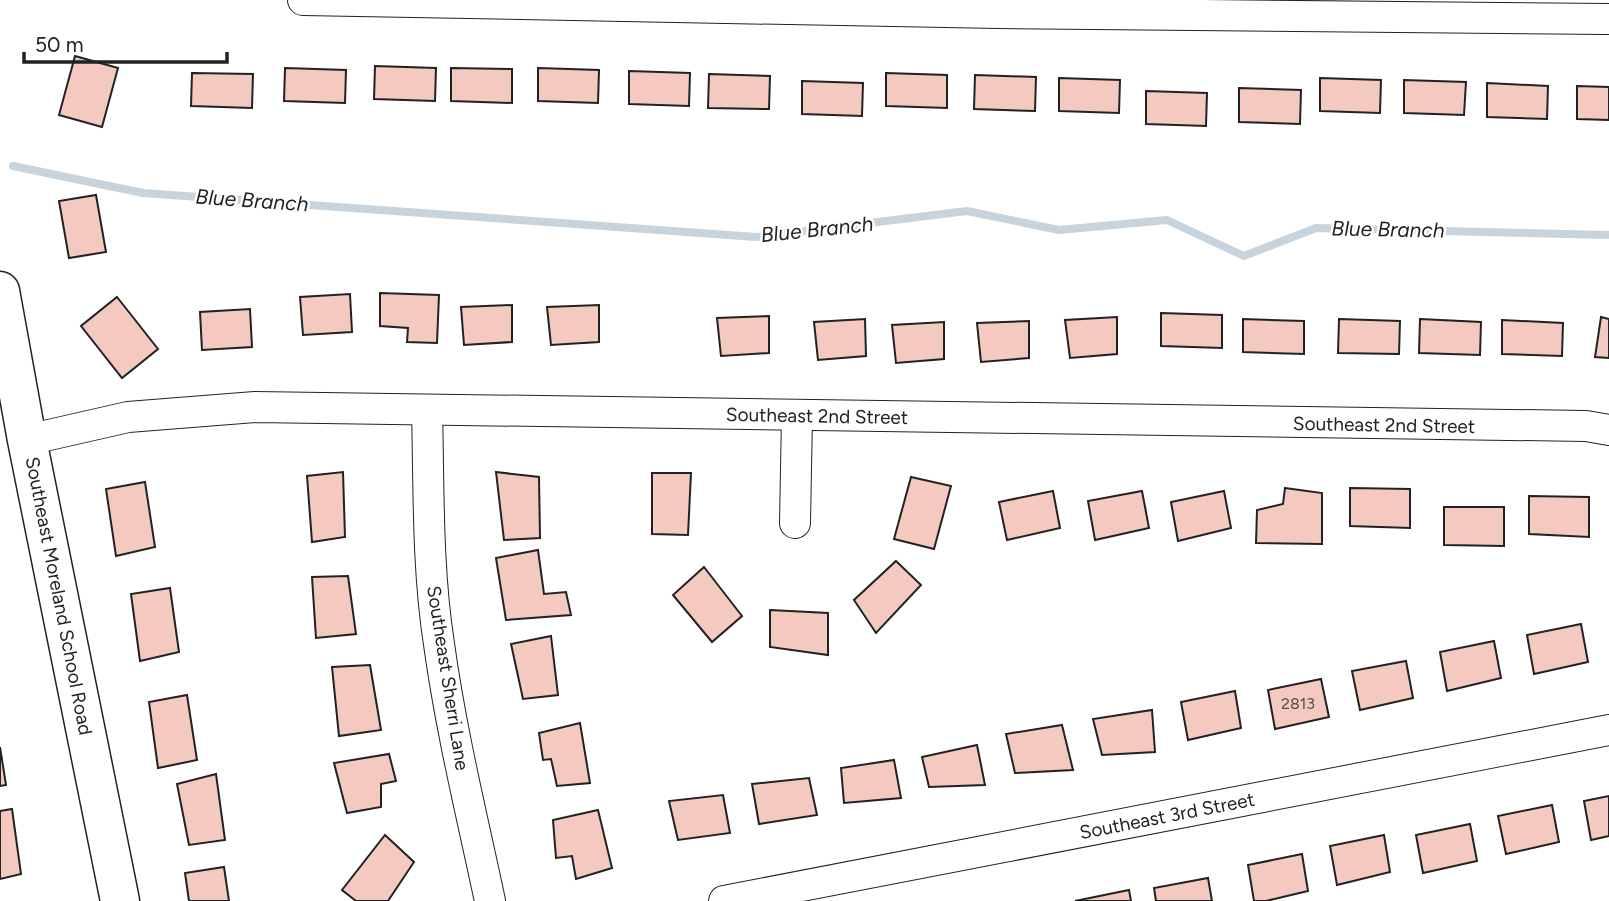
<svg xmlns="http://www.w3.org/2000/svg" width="1609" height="901" font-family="Figtree,sans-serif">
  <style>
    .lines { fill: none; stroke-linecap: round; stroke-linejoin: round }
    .stream { stroke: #c7d3dd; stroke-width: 8 }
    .building { fill: #f3c9c0; stroke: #222; stroke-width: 2 }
    .minor-casing { stroke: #222; stroke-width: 32 }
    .major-casing { stroke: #222; stroke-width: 41 }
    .minor { stroke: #fff; stroke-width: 30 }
    .major { stroke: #fff; stroke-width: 38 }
    .labels { text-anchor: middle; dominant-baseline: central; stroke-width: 5; stroke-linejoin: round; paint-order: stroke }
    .number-label { font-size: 16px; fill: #564c4a }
    .street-label { font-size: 19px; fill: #222; stroke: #fff }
    .water-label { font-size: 21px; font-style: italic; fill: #222; stroke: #fff }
  </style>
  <rect width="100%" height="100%" fill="#fff"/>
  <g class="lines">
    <polyline class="stream" points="13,166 143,193 756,237 967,211 1059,230 1167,220 1244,256 1316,228 1609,235"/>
  </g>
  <g class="building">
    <polygon points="75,56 118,68 102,127 59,115"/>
    <polygon points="375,66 436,68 435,101 374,99"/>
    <polygon points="285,68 346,70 345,103 284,101"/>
    <polygon points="451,68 512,69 512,103 451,101"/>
    <polygon points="538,68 599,70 598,103 538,101"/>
    <polygon points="629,71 690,73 689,106 629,104"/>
    <polygon points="192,73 253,74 252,108 191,106"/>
    <polygon points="886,73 947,75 947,108 886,106"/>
    <polygon points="709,74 770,76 769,109 708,108"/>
    <polygon points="975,75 1036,77 1035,111 974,109"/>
    <polygon points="1059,78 1120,80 1119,113 1059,111"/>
    <polygon points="1320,78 1381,80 1380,113 1320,111"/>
    <polygon points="1404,80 1466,82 1464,115 1404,113"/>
    <polygon points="802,81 863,83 862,116 802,114"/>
    <polygon points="1487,83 1548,86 1547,119 1487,117"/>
    <polygon points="1577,86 1609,87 1609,120 1577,119"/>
    <polygon points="1239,88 1301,90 1300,124 1239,122"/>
    <polygon points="1146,91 1207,93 1206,126 1146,124"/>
    <polygon points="96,195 106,252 69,258 59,201"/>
    <polygon points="380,293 439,295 437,343 407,342 408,328 380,326"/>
    <polygon points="350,294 352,332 303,335 300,297"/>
    <polygon points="117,297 158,349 122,378 81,326"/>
    <polygon points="512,305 512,342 464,345 461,307"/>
    <polygon points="599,305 599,342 551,345 547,307"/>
    <polygon points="250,309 252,347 202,350 200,312"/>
    <polygon points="1161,313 1222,315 1222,348 1161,346"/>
    <polygon points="769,316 769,353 721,356 717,318"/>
    <polygon points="1117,317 1117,354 1070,358 1065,320"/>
    <polygon points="1601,317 1609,319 1609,358 1595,357"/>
    <polygon points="865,319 866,356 818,360 814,322"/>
    <polygon points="1243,319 1304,321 1304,354 1243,352"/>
    <polygon points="1339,319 1400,321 1399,354 1338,353"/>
    <polygon points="1420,319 1481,322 1480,355 1419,353"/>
    <polygon points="1502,320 1563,323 1562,356 1502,354"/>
    <polygon points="1029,321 1029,358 981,362 977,323"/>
    <polygon points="944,322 944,359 896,363 892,325"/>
    <polygon points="343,472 345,537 312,542 307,476"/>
    <polygon points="496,472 539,477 540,538 504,540"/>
    <polygon points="652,473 691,473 688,535 652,534"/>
    <polygon points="911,477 951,486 934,549 894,539"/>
    <polygon points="145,482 155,547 116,556 106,489"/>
    <polygon points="1285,488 1322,493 1322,544 1256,543 1257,510 1283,504"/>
    <polygon points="1350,488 1410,489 1410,528 1350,526"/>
    <polygon points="1053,491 1060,528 1007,540 999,502"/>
    <polygon points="1142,491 1149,528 1095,540 1088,501"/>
    <polygon points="1224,491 1231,528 1178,541 1171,502"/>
    <polygon points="1529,496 1589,497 1589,537 1529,534"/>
    <polygon points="1444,507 1504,507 1504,546 1444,545"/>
    <polygon points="538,550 544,594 566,592 571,615 506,620 496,558"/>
    <polygon points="896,561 921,585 876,633 854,600"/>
    <polygon points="704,567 742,616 712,642 673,595"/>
    <polygon points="348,576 356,634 316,638 312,577"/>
    <polygon points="170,588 179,652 140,661 131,594"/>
    <polygon points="770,610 828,613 828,655 770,647"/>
    <polygon points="1581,624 1588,662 1534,674 1527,635"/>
    <polygon points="551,636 558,695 523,699 511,644"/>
    <polygon points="1494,641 1501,678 1447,691 1440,652"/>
    <polygon points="1406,661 1413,698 1360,710 1352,671"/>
    <polygon points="370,665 381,730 339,736 332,667"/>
    <polygon points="1321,679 1329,717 1275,729 1268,690"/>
    <polygon points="1235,691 1241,728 1188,740 1181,702"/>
    <polygon points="187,695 197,760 158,768 149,702"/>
    <polygon points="1152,710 1155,752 1102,755 1093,719"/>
    <polygon points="580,723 590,783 557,786 551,759 543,760 539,733"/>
    <polygon points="1062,725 1073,770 1015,773 1006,734"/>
    <polygon points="977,745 985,785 929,787 922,757"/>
    <polygon points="0,747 6,785 0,786"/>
    <polygon points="389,754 396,781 381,784 381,807 347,813 334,763"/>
    <polygon points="894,760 901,798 844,803 841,768"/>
    <polygon points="216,774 225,840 189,845 177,784"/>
    <polygon points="809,778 817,815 759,824 752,784"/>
    <polygon points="723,795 730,833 678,840 669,801"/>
    <polygon points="1609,796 1609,836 1591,840 1584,801"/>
    <polygon points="1552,805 1559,842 1506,854 1498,816"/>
    <polygon points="12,809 21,874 0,879 0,811"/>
    <polygon points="598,810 612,868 576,879 572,856 556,858 553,820"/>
    <polygon points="1470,824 1477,861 1423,873 1416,835"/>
    <polygon points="385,835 414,862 388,901 356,901 342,890"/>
    <polygon points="1384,835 1390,872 1337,885 1330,846"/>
    <polygon points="1302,854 1308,891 1266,901 1254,901 1248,865"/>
    <polygon points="224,867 229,901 189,901 185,873"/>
    <polygon points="1208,878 1212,901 1156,901 1154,888"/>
    <polygon points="1129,890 1131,901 1075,901"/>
  </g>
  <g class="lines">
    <g class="minor-casing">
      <g id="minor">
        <polyline points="303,0 998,13 1609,19"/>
        <path d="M427,410C429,488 427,567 439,644C451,731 472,816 490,901"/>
        <polyline points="27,440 128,417 255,407 1586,426 1609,430"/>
        <polyline points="795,523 797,416"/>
        <polyline points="724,901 1609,730"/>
      </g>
    </g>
    <g class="major-casing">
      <polyline id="major" points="0,291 27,440 120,901"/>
    </g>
    <use href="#minor" class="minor"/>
    <use href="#major" class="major"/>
  </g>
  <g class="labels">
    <g class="number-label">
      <text x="1298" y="703">2813</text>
    </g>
    <g class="street-label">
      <text transform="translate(817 416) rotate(1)">Southeast 2nd Street</text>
      <text transform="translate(1384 425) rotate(1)">Southeast 2nd Street</text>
      <text transform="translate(59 596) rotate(79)">Southeast Moreland School Road</text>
      <text transform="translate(448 678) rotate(81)">Southeast Sherri Lane</text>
      <text transform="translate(1167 816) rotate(-11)">Southeast 3rd Street</text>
    </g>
    <g class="water-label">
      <text transform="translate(252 200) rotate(4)">Blue Branch</text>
      <text transform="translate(817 229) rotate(-6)">Blue Branch</text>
      <text transform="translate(1388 229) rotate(1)">Blue Branch</text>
    </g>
  </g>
  <path d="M24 52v10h203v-10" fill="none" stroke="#222222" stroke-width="3.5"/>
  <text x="35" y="52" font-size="21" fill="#222222" stroke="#ffffff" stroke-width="5" paint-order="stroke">50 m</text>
</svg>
